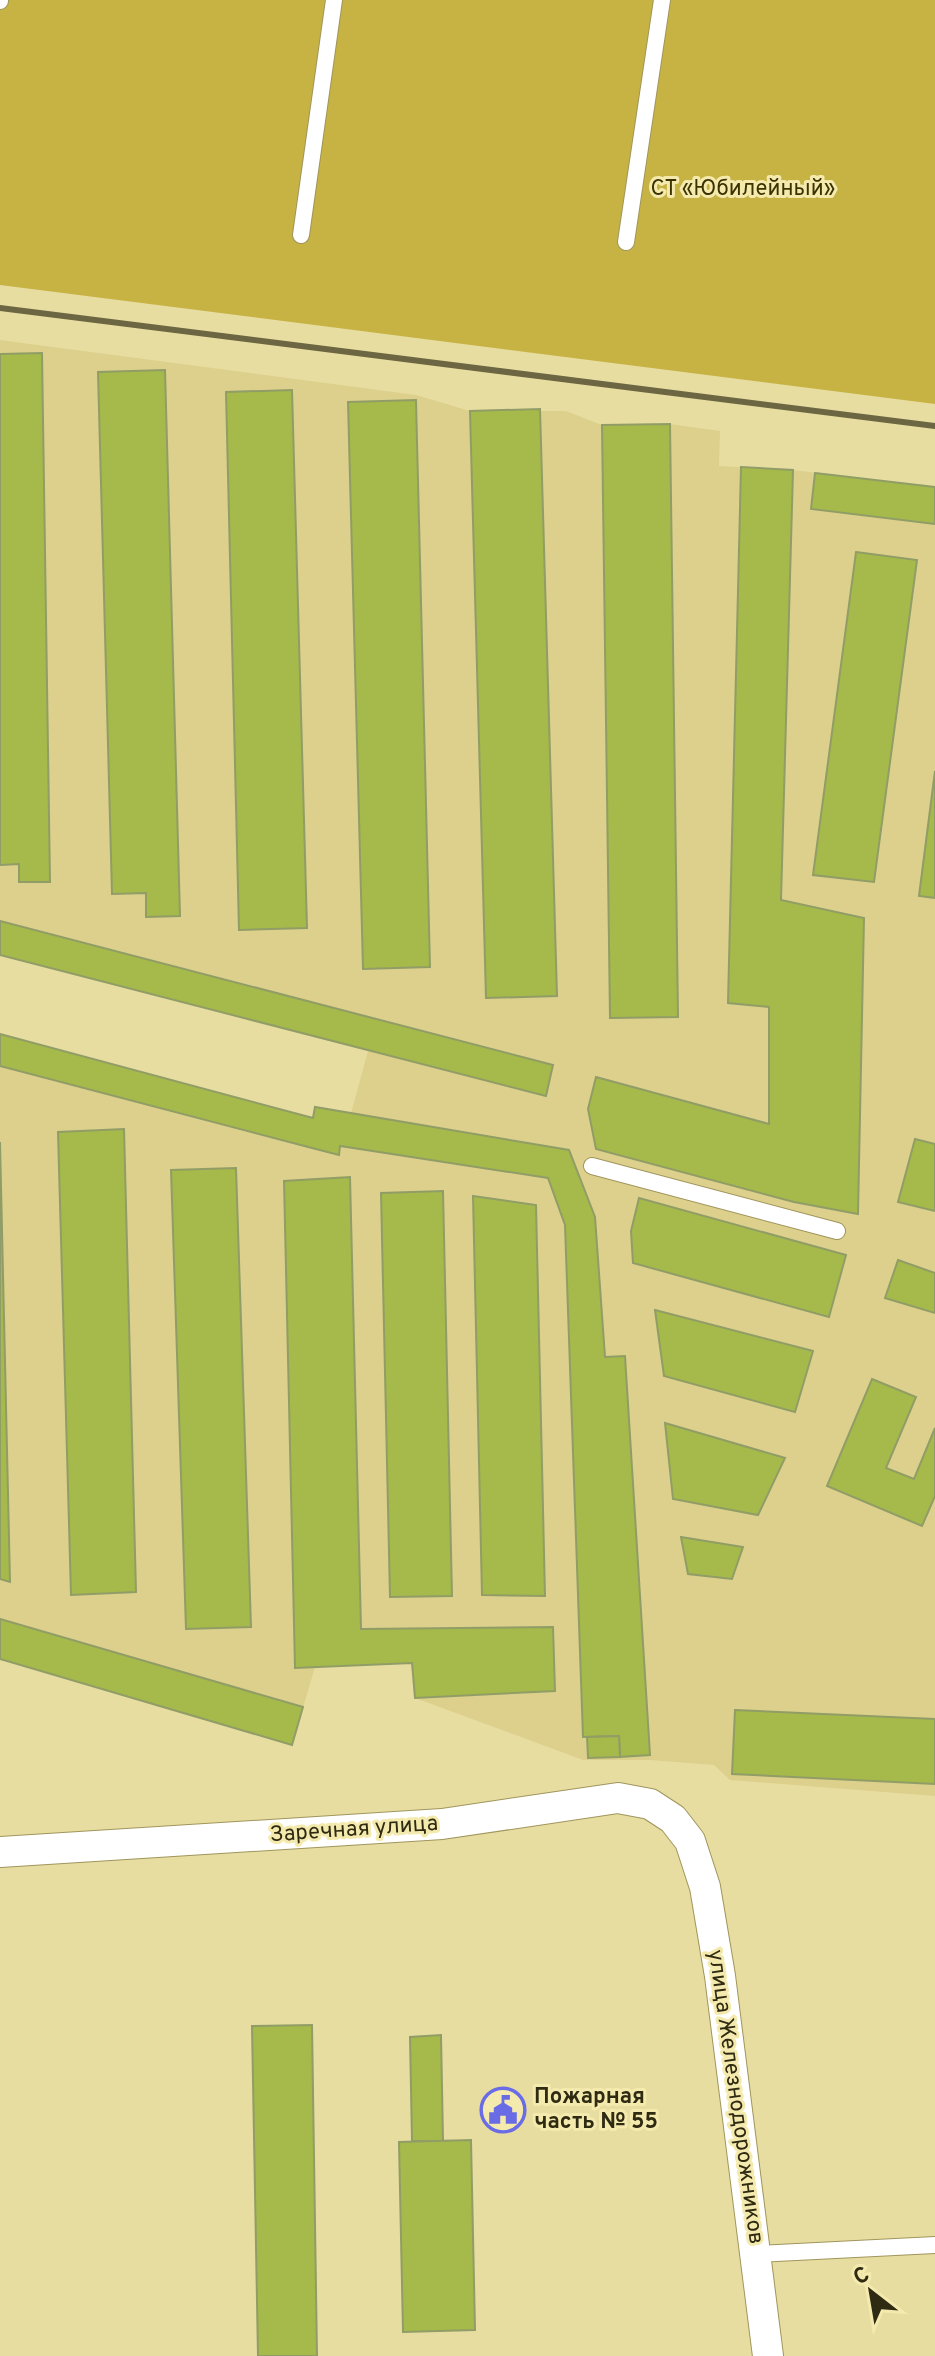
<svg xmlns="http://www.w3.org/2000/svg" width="935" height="2356" font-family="Overpass,sans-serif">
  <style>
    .built { fill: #ddd08c }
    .green { fill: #c7b344 }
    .building { fill: #a5ba4a; stroke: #919d66; stroke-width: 2 }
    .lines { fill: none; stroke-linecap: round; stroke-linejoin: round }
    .lane-casing { stroke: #a0955c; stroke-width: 18 }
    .street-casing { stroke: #a0955c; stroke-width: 32 }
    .lane { stroke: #fff; stroke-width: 16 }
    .street { stroke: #fff; stroke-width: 30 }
    .rail { stroke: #6c6642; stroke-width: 6 }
    .labels { text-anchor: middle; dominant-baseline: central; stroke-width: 6; stroke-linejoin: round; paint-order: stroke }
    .park-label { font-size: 22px; fill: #3b3200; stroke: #f5eaae }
    .street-label { font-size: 22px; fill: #2f2b13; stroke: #f5eaae }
    .poi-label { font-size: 22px; font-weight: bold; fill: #2f2b13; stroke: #f5eaae; text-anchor: start }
  </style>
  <rect width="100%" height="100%" fill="#e8dda1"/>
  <polygon class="built" points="0,340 416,395 470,411 566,411 602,425 670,424 720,431 719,466 793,470 935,487 935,1796 730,1780 714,1765 650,1760 583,1760 415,1698 412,1663 315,1667 292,1745 0,1659 0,1034 312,1118 315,1107 351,1113 368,1051 0,955"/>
  <polygon class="green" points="0,0 935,0 935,404 0,285"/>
  <g class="building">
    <polygon points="42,353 50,882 19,882 19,864 0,865 0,354"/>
    <polygon points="165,370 180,916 146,917 146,893 112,894 98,372"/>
    <polygon points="292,390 307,928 239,930 226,392"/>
    <polygon points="416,400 430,967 363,969 348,402"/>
    <polygon points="540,409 557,996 486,998 470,411"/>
    <polygon points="670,424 678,1017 610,1018 602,425"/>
    <polygon points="741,467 793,470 781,900 864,918 858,1214 794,1202 596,1149 588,1109 596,1077 769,1124 769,1007 728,1003"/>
    <polygon points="815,473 935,487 935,524 811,509"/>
    <polygon points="856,552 917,560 874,882 813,875"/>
    <polygon points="935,771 935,898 919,896"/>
    <polygon points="0,921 553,1065 546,1096 0,955"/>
    <polygon points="0,1034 313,1118 315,1107 569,1150 595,1217 605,1357 625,1356 650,1755 620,1757 619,1736 583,1737 565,1225 548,1178 340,1146 339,1155 312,1148 0,1066"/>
    <polygon points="124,1129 136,1592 71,1595 58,1132"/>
    <polygon points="915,1139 935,1144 935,1211 898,1202"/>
    <polygon points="0,1142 10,1582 0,1579"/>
    <polygon points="236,1168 251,1627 186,1629 171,1170"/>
    <polygon points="350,1177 361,1629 553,1627 555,1691 415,1698 412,1663 295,1668 284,1181"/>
    <polygon points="443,1191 452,1596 390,1597 381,1193"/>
    <polygon points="473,1196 536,1205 545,1596 482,1595"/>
    <polygon points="639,1198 846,1255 829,1317 633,1263 631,1231"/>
    <polygon points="898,1260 935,1273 935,1313 885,1298"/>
    <polygon points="655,1310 813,1351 795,1412 664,1376"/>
    <polygon points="872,1379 916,1397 886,1468 914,1479 935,1428 935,1496 922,1526 827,1486"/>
    <polygon points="665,1423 785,1458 758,1515 673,1499"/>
    <polygon points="681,1537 743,1547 732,1579 688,1574"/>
    <polygon points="0,1619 303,1707 292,1745 0,1659"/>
    <polygon points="735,1710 935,1719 935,1784 732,1774"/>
    <polygon points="619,1736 620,1757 588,1758 587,1737"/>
    <polygon points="312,2025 317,2356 258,2356 252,2026"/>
    <polygon points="441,2035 443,2141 412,2141 410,2037"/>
    <polygon points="471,2140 475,2330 403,2332 399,2142"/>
  </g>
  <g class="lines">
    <g class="lane-casing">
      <g id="lane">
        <polyline points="0,1 0,0"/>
        <polyline points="301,235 334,0"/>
        <polyline points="626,242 662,0"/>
        <polyline points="592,1166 837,1231"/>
        <polyline points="755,2254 935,2245"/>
      </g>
    </g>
    <g class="street-casing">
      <polyline id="street" points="0,1852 442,1824 618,1798 650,1804 673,1819 690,1841 705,1887 720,1976 768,2356"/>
    </g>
    <use href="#lane" class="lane"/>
    <use href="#street" class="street"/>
    <polyline class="rail" points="0,308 935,426"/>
  </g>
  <defs>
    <g id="civic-ring" transform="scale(2.3)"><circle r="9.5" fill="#f5eaae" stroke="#6a6ce6" stroke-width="1.5"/><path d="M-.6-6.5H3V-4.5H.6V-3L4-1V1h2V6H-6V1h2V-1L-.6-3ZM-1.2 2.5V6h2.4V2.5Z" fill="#6a6ce6"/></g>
  </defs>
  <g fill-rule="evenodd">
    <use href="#civic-ring" x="503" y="2110"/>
  </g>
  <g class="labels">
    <g class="park-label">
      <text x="743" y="189">СТ «Юбилейный»</text>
    </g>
    <g class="street-label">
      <text transform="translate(354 1830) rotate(-4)">Заречная улица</text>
      <text transform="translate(735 2097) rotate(82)">улица Железнодорожников</text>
    </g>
    <g class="poi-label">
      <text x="534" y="2097">Пожарная<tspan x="534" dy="25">часть № 55</tspan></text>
    </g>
  </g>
  <g transform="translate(871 2292) rotate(329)" stroke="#f5eaae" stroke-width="6" paint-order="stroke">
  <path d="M0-6L14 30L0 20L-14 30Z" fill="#2f2b13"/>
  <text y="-12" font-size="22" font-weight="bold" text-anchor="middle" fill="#2f2b13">С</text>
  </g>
</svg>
